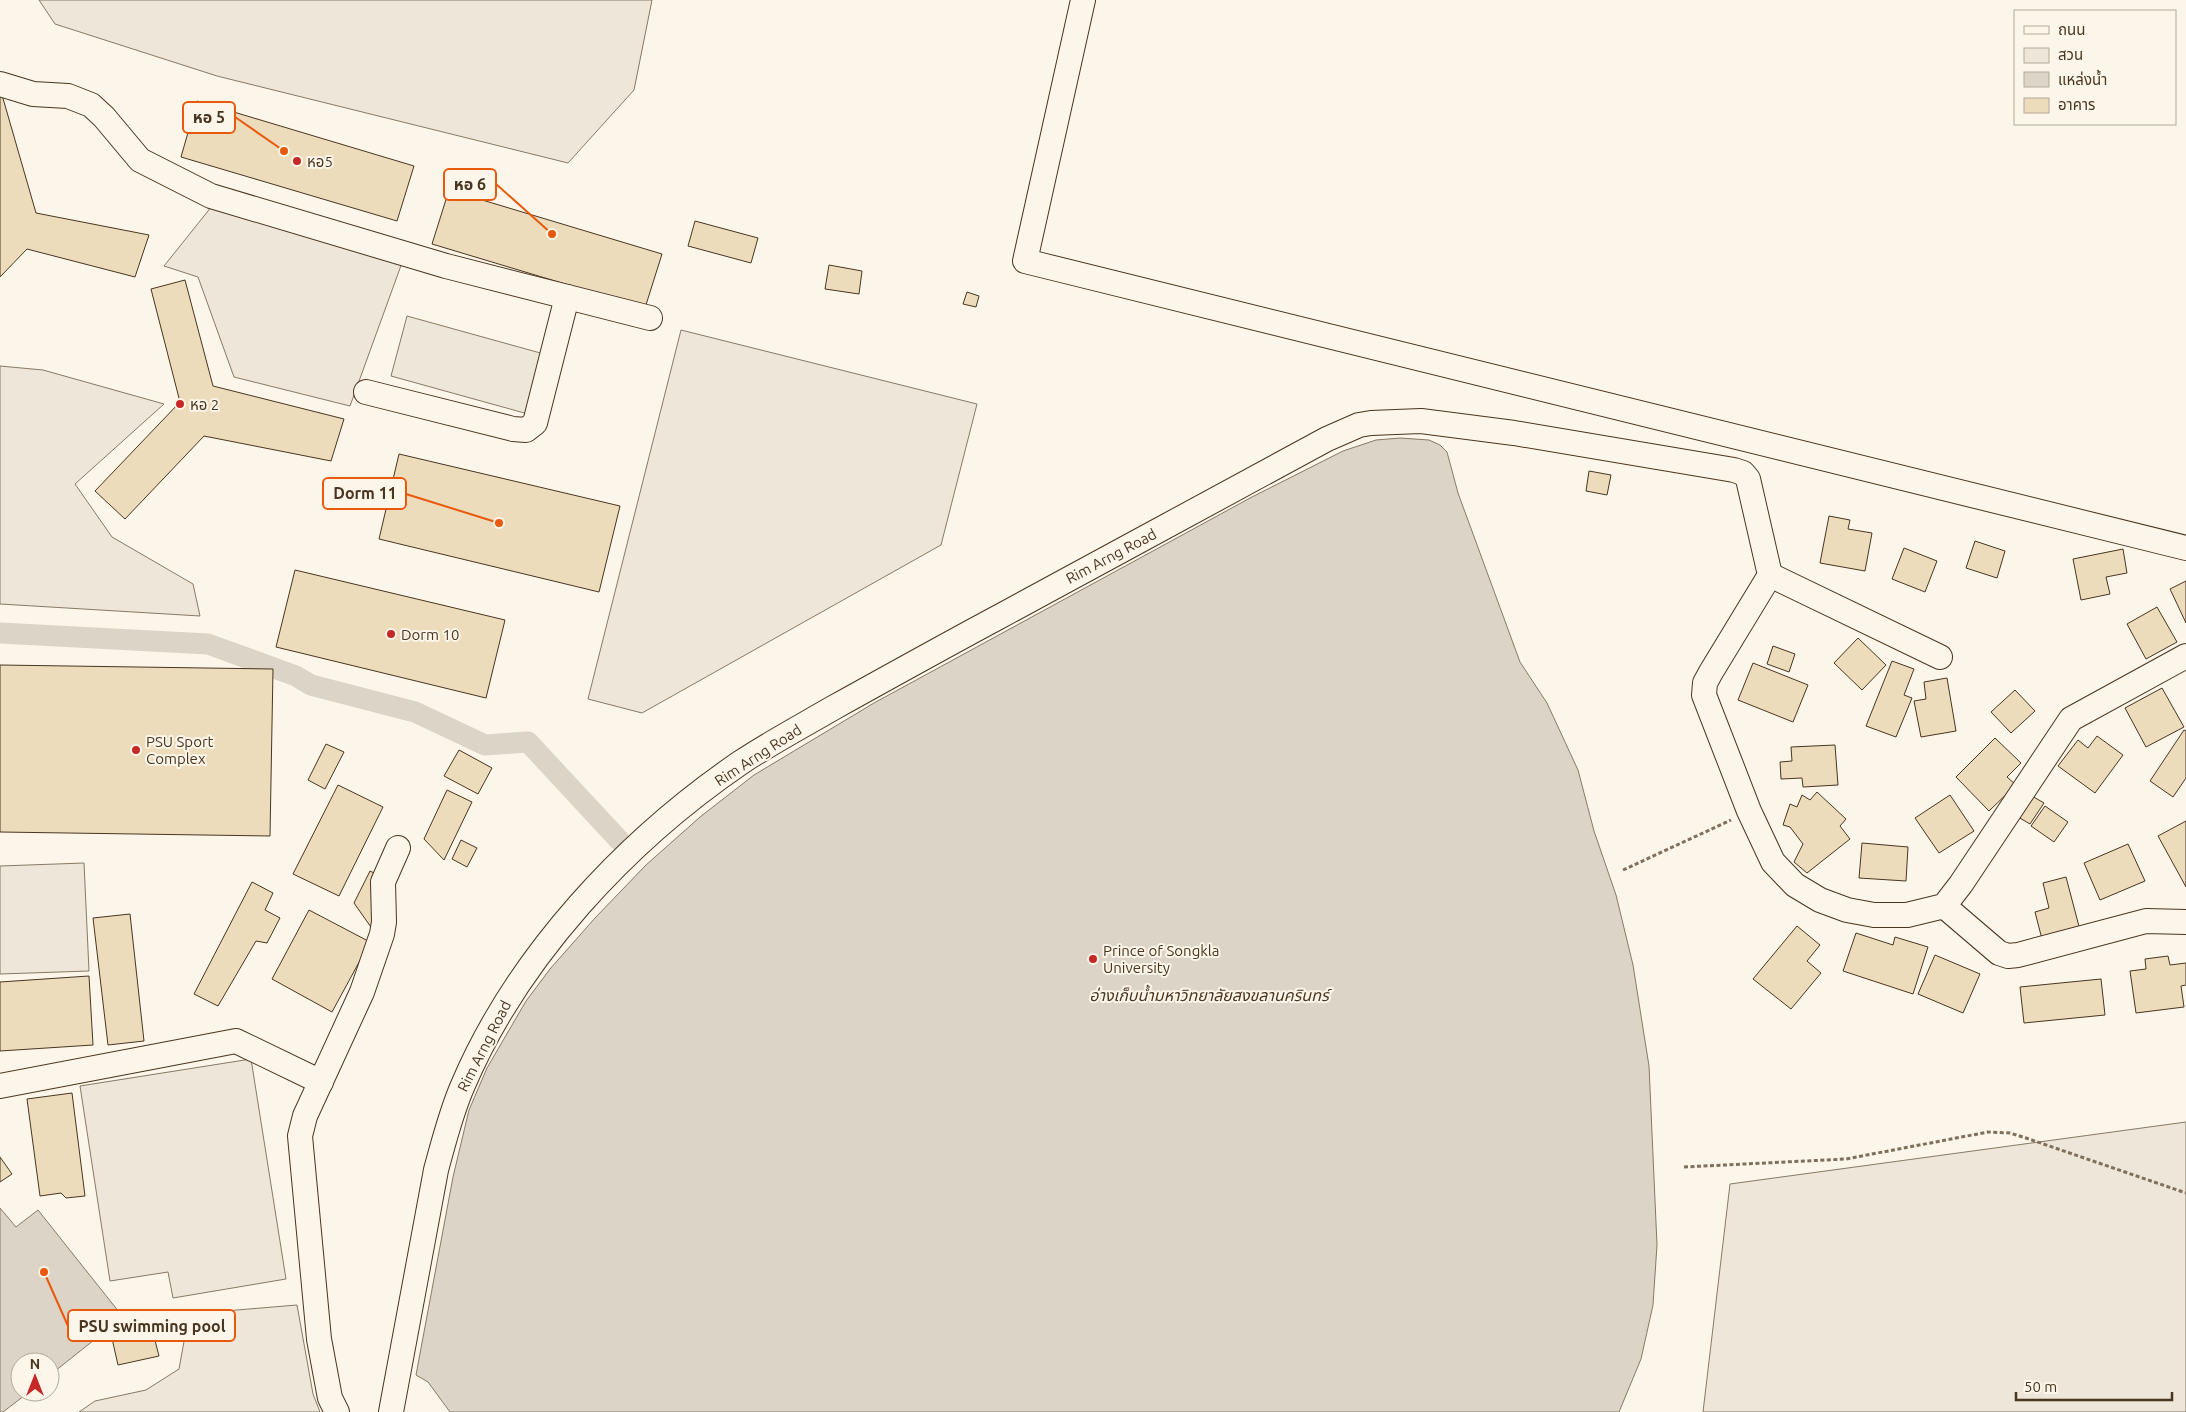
<svg xmlns="http://www.w3.org/2000/svg" width="2186" height="1412" font-family="Ubuntu,'Noto Sans Thai',sans-serif">
  <style>
    .green { fill: #ede6d9; stroke: #887966 }
    .parking { fill: #ede7d9; stroke: #887966 }
    .water { fill: #dcd4c6; stroke: #887966 }
    .lines { fill: none; stroke-linecap: round; stroke-linejoin: round }
    .canal { stroke: #dcd4c6; stroke-width: 21 }
    .building { fill: #ecdcbc; stroke: #4a3520 }
    .minor-casing { stroke: #4a3520; stroke-width: 26 }
    .path { stroke: #7f6f5c; stroke-width: 3; stroke-dasharray: 4 2.5; stroke-linecap: butt }
    .minor { stroke: #fbf6e9; stroke-width: 24 }
    .poi-dot { fill: #c62828; stroke: #fbf6e9; stroke-width: 2 }
    .labels { text-anchor: middle; dominant-baseline: central; stroke-width: 4; stroke-linejoin: round; paint-order: stroke }
    .poi-label { font-size: 15px; fill: #4a3520; stroke: #fbf6e9; text-anchor: start }
    .street-label { font-size: 15px; fill: #4a3520; stroke: #fbf6e9 }
    .water-label { font-size: 16px; font-style: italic; fill: #4a3520; stroke: #fbf6e9 }
    .leader { fill: none; stroke: #e8590c; stroke-width: 2 }
    .callout-dot { fill: #e8590c; stroke: #fbf6e9; stroke-width: 2 }
    .callout { fill: #fbf6e9; stroke: #e8590c; stroke-width: 2 }
    .callout-label { font-size: 16px; text-anchor: middle; font-weight: bold; fill: #4a3520 }
  </style>
  <rect width="100%" height="100%" fill="#fbf6e9"/>
  <g class="green">
    <polygon points="39,0 652,0 634,90 568,163 217,76 55,24"/>
    <polygon points="212,206 403,260 350,406 234,377 198,277 164,266"/>
    <polygon points="681,330 977,404 941,545 642,713 588,699"/>
    <polygon points="0,366 43,370 164,404 75,484 112,537 193,584 200,616 0,604"/>
    <polygon points="84,863 89,971 0,974 0,866"/>
    <polygon points="251,1059 286,1279 173,1298 168,1272 110,1281 80,1086"/>
    <polygon points="2186,1122 2186,1412 1703,1412 1730,1184"/>
    <polygon points="297,1305 313,1394 320,1412 79,1412 95,1401 146,1390 179,1369 189,1314"/>
  </g>
  <polygon class="parking" points="407,316 544,354 528,414 391,376"/>
  <g class="water">
    <polygon points="1400,438 1429,440 1440,445 1447,452 1458,493 1520,662 1547,703 1578,770 1594,831 1616,895 1633,965 1649,1066 1657,1245 1653,1305 1641,1359 1619,1412 450,1412 428,1382 416,1375 453,1177 469,1110 487,1068 526,1001 550,969 595,918 646,865 700,817 754,775 874,703 1252,497 1343,451 1376,440"/>
    <polygon points="0,1208 16,1227 38,1210 123,1317 50,1375 50,1362 20,1362 20,1392 29,1392 3,1412 0,1412"/>
  </g>
  <g class="lines">
    <polyline class="canal" points="0,633 208,644 296,676 311,685 415,712 485,745 528,742 619,840"/>
  </g>
  <g class="building">
    <polygon points="0,88 36,213 149,235 135,277 27,249 0,277"/>
    <polygon points="197,101 414,166 397,221 181,157"/>
    <polygon points="449,190 662,254 645,308 432,244"/>
    <polygon points="695,221 758,238 751,263 688,246"/>
    <polygon points="829,265 862,271 859,294 825,289"/>
    <polygon points="185,280 213,386 344,419 331,461 204,436 125,519 95,491 180,402 151,289"/>
    <polygon points="967,292 979,296 976,307 963,304"/>
    <polygon points="399,454 620,506 599,592 379,539"/>
    <polygon points="1589,471 1611,475 1607,495 1586,491"/>
    <polygon points="1829,516 1850,520 1848,529 1872,533 1865,571 1820,563"/>
    <polygon points="1975,541 2005,551 1997,578 1966,568"/>
    <polygon points="1904,548 1937,561 1925,592 1892,579"/>
    <polygon points="2123,549 2127,573 2106,577 2110,594 2081,600 2073,559"/>
    <polygon points="295,570 505,620 486,698 276,647"/>
    <polygon points="2186,581 2186,623 2170,589"/>
    <polygon points="2157,607 2177,642 2146,659 2127,624"/>
    <polygon points="1858,638 1886,665 1862,690 1834,663"/>
    <polygon points="1773,646 1795,654 1789,672 1767,664"/>
    <polygon points="1892,661 1914,669 1904,695 1912,698 1896,737 1866,726"/>
    <polygon points="1753,663 1808,685 1793,722 1738,700"/>
    <polygon points="0,665 273,669 270,836 0,832"/>
    <polygon points="1947,678 1956,731 1921,737 1914,701 1926,699 1924,682"/>
    <polygon points="2162,688 2184,727 2146,747 2125,708"/>
    <polygon points="2015,690 2035,711 2011,733 1991,712"/>
    <polygon points="2184,730 2186,731 2186,778 2173,797 2150,781"/>
    <polygon points="2097,736 2123,755 2095,793 2058,766 2078,740 2088,748"/>
    <polygon points="1995,738 2021,763 2007,777 2016,785 1989,811 1956,777"/>
    <polygon points="326,744 344,752 325,789 308,780"/>
    <polygon points="1835,745 1838,785 1803,787 1802,778 1781,779 1780,762 1792,761 1791,747"/>
    <polygon points="459,750 492,768 478,794 444,776"/>
    <polygon points="338,785 383,807 339,896 293,874"/>
    <polygon points="447,790 472,802 444,860 424,839"/>
    <polygon points="1817,792 1846,819 1840,826 1850,839 1807,873 1794,862 1803,844 1790,827 1783,825 1790,804 1797,807 1802,795 1810,800"/>
    <polygon points="1950,795 1974,831 1939,853 1915,818"/>
    <polygon points="2032,796 2044,803 2030,824 2018,817"/>
    <polygon points="2045,806 2068,822 2054,842 2031,826"/>
    <polygon points="2186,821 2186,887 2158,836"/>
    <polygon points="461,840 477,848 467,867 452,859"/>
    <polygon points="1862,843 1908,847 1906,881 1859,878"/>
    <polygon points="2128,844 2145,881 2100,900 2084,863"/>
    <polygon points="370,871 380,876 373,930 354,903"/>
    <polygon points="2066,877 2081,934 2043,943 2035,912 2049,908 2043,883"/>
    <polygon points="252,882 273,893 265,910 280,918 267,943 256,941 218,1006 194,994"/>
    <polygon points="309,910 370,942 332,1012 272,979"/>
    <polygon points="130,914 144,1041 108,1045 93,918"/>
    <polygon points="1797,926 1820,945 1807,961 1821,973 1791,1009 1753,979"/>
    <polygon points="1856,933 1893,945 1895,937 1928,947 1913,994 1843,971"/>
    <polygon points="1935,955 1980,974 1963,1013 1918,994"/>
    <polygon points="2168,956 2170,965 2186,963 2186,985 2181,986 2184,1007 2136,1013 2130,971 2146,969 2145,959"/>
    <polygon points="89,976 93,1045 0,1051 0,982"/>
    <polygon points="2101,979 2105,1015 2024,1023 2020,987"/>
    <polygon points="72,1093 85,1196 66,1198 61,1193 40,1196 27,1099"/>
    <polygon points="0,1157 12,1174 0,1182"/>
    <polygon points="151,1325 159,1356 118,1365 111,1334"/>
  </g>
  <g class="lines">
    <g class="minor-casing">
      <g id="minor">
        <polyline points="1083,0 1025,261 2186,548"/>
        <polyline points="0,84 33,94 68,96 91,105 104,117 140,160 211,196 446,266 650,318"/>
        <polyline points="366,392 513,429 526,430 535,423 567,297"/>
        <polyline points="1770,575 1940,657"/>
        <polyline points="1944,906 1999,953 2008,956 2018,955 2146,921 2186,922"/>
        <polyline points="0,1086 236,1041 321,1082"/>
        <polyline points="337,1412 330,1398 319,1339 300,1136 305,1116 362,992 382,934 384,922 383,882 398,848"/>
        <path d="M391,1412L436,1170C444,1141 451,1112 463,1085C518,956 626,841 740,763C770,743 802,726 833,708C887,678 941,648 995,619C1106,559 1216,499 1327,439L1359,425L1371,423L1421,421L1514,433L1734,470L1743,473L1748,479L1770,575L1711,672L1705,683L1704,695L1749,811L1773,862L1795,885L1820,900L1847,910L1874,915H1907L1944,906L1961,884L2071,719L2186,656"/>
      </g>
    </g>
    <g class="path">
      <polyline points="1623,870 1731,820"/>
      <polyline points="1684,1167 1846,1159 1988,1132 2010,1133 2026,1138 2186,1193"/>
    </g>
    <use href="#minor" class="minor"/>
  </g>
  <g class="poi-dot">
    <circle cx="297" cy="161" r="5"/>
    <circle cx="180" cy="404" r="5"/>
    <circle cx="391" cy="634" r="5"/>
    <circle cx="136" cy="750" r="5"/>
    <circle cx="1093" cy="959" r="5"/>
  </g>
  <g class="labels">
    <g class="poi-label">
      <text x="307" y="161">หอ5</text>
      <text x="190" y="404">หอ 2</text>
      <text x="401" y="634">Dorm 10</text>
      <text x="146" y="741">PSU Sport<tspan x="146" dy="17">Complex</tspan></text>
      <text x="1103" y="950">Prince of Songkla<tspan x="1103" dy="17">University</tspan></text>
    </g>
    <g class="street-label">
      <text transform="translate(1111 556) rotate(-28)">Rim Arng Road</text>
      <text transform="translate(758 755) rotate(-33)">Rim Arng Road</text>
      <text transform="translate(484 1046) rotate(-63)">Rim Arng Road</text>
    </g>
    <g class="water-label">
      <text x="1209" y="995">อ่างเก็บน้ำมหาวิทยาลัยสงขลานครินทร์</text>
    </g>
  </g>
  <path class="leader" d="M284 151L235 117M552 234L496 184M499 523L406 494M44 1272L68 1326"/>
  <g class="callout-dot">
    <circle cx="284" cy="151" r="5"/>
    <circle cx="552" cy="234" r="5"/>
    <circle cx="499" cy="523" r="5"/>
    <circle cx="44" cy="1272" r="5"/>
  </g>
  <g class="callout">
    <rect x="183" y="102" width="52" height="31" rx="5"/>
    <rect x="444" y="169" width="52" height="31" rx="5"/>
    <rect x="323" y="478" width="83" height="31" rx="5"/>
    <rect x="68" y="1310" width="167" height="31" rx="5"/>
  </g>
  <g class="callout-label">
    <text x="209" y="123">หอ 5</text>
    <text x="470" y="190">หอ 6</text>
    <text x="365" y="499">Dorm 11</text>
    <text x="152" y="1332">PSU swimming pool</text>
  </g>
  <rect x="2014" y="10" width="162" height="115" fill="#fbf6e9" stroke="#b4a999"/>
  <rect x="2024" y="26" width="25" height="8" fill="#fbf6e9" stroke="#b4a999"/>
  <text x="2058" y="35" font-size="15" fill="#4a3520">ถนน</text>
  <rect x="2024" y="48" width="25" height="15" fill="#ede6d9" stroke="#b4a999"/>
  <text x="2058" y="60" font-size="15" fill="#4a3520">สวน</text>
  <rect x="2024" y="72" width="25" height="15" fill="#dcd4c6" stroke="#b4a999"/>
  <text x="2058" y="85" font-size="15" fill="#4a3520">แหล่งน้ำ</text>
  <rect x="2024" y="98" width="25" height="15" fill="#ecdcbc" stroke="#b4a999"/>
  <text x="2058" y="110" font-size="15" fill="#4a3520">อาคาร</text>
  <g transform="translate(35 1377)"><circle r="24" fill="#fbf6e9" stroke="#b4a999"/>
  <path d="M0-4L9 19L0 12L-9 19Z" fill="#c62828"/>
  <text y="-8" font-size="14" font-weight="bold" text-anchor="middle" fill="#4a3520">N</text>
  </g>
  <path d="M2016 1392v8h156v-8" fill="none" stroke="#4a3520" stroke-width="2.5"/>
  <text x="2024" y="1392" font-size="15" fill="#4a3520" stroke="#fbf6e9" stroke-width="4" paint-order="stroke">50 m</text>
</svg>
